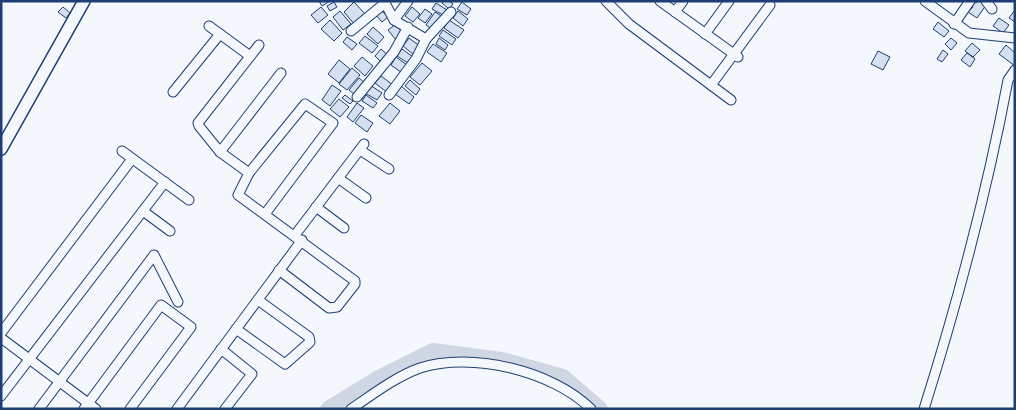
<svg xmlns="http://www.w3.org/2000/svg" width="1016" height="410" font-family="Literata,serif">
  <style>
    .lines { fill: none; stroke-linecap: round; stroke-linejoin: round }
    .river { stroke: #cfd7e4; stroke-width: 16 }
    .building { fill: #d5e0f0; stroke: #1d3f73 }
    .street-casing { stroke: #1d3f73; stroke-width: 11 }
    .secondary-casing { stroke: #1d3f73; stroke-width: 14 }
    .street { stroke: #f4f7fb; stroke-width: 9 }
    .secondary { stroke: #f4f7fb; stroke-width: 11 }
  </style>
  <rect width="100%" height="100%" fill="#f4f7fb"/>
  <g class="lines">
    <polyline class="river" points="328,409 377,379 433,351 502,360 563,377 600,409"/>
  </g>
  <g class="building">
    <polygon points="319,1 330,1 322,6"/>
    <polygon points="444,1 449,1 453,4 449,9 442,3"/>
    <polygon points="973,1 975,3 980,1 986,5 977,18 968,12 973,7 969,4"/>
    <polygon points="334,2 337,7 330,11 327,6"/>
    <polygon points="354,2 366,15 355,25 344,12"/>
    <polygon points="462,2 471,9 467,15 457,9"/>
    <polygon points="436,3 447,10 443,15 432,9"/>
    <polygon points="63,7 70,13 66,18 58,12"/>
    <polygon points="321,7 328,15 318,23 311,15"/>
    <polygon points="412,7 420,14 413,22 405,16"/>
    <polygon points="425,9 432,14 425,23 418,18"/>
    <polygon points="381,10 388,17 382,22 376,15"/>
    <polygon points="1015,10 1015,22 1009,18"/>
    <polygon points="340,11 351,24 343,30 333,17"/>
    <polygon points="458,11 468,19 463,26 453,18"/>
    <polygon points="435,12 443,17 434,31 426,25"/>
    <polygon points="999,18 1009,25 1003,33 993,26"/>
    <polygon points="330,20 342,33 334,41 321,29"/>
    <polygon points="449,20 464,30 458,38 444,28"/>
    <polygon points="938,22 949,31 944,37 933,29"/>
    <polygon points="396,24 403,34 396,40 388,30"/>
    <polygon points="373,27 384,37 378,44 367,34"/>
    <polygon points="443,30 456,39 452,45 439,36"/>
    <polygon points="365,36 378,46 372,53 359,43"/>
    <polygon points="347,37 357,44 352,50 343,42"/>
    <polygon points="409,38 421,47 414,55 403,46"/>
    <polygon points="439,38 448,45 445,50 436,44"/>
    <polygon points="951,38 957,43 951,50 945,44"/>
    <polygon points="972,43 980,50 973,57 965,51"/>
    <polygon points="433,44 447,53 441,62 427,52"/>
    <polygon points="1006,45 1015,53 1015,66 999,54"/>
    <polygon points="381,49 389,56 382,63 375,56"/>
    <polygon points="402,49 413,57 408,63 397,56"/>
    <polygon points="943,50 948,54 942,62 937,59"/>
    <polygon points="878,51 890,57 883,70 871,64"/>
    <polygon points="967,53 975,59 970,67 961,60"/>
    <polygon points="362,57 373,66 365,76 354,66"/>
    <polygon points="396,57 407,65 402,73 391,65"/>
    <polygon points="339,60 350,69 339,83 328,74"/>
    <polygon points="422,63 432,71 420,85 410,77"/>
    <polygon points="352,68 360,75 347,90 339,84"/>
    <polygon points="381,76 393,85 388,93 375,83"/>
    <polygon points="359,78 366,84 356,96 349,90"/>
    <polygon points="410,80 420,89 416,95 405,86"/>
    <polygon points="332,85 341,91 330,106 322,100"/>
    <polygon points="370,85 382,93 377,100 365,93"/>
    <polygon points="401,86 414,97 409,104 395,94"/>
    <polygon points="345,95 353,101 350,104 342,98"/>
    <polygon points="366,95 377,103 373,108 362,101"/>
    <polygon points="339,99 349,107 340,117 330,109"/>
    <polygon points="357,103 364,108 353,122 347,117"/>
    <polygon points="390,103 400,111 390,124 379,116"/>
    <polygon points="361,115 373,123 367,132 355,123"/>
  </g>
  <g class="lines">
    <g class="street-casing">
      <g id="street">
        <polyline points="384,1 394,20 426,39 416,59 389,95"/>
        <polyline points="606,1 629,24 731,100"/>
        <polyline points="660,1 738,57"/>
        <polyline points="925,1 969,33 1015,38"/>
        <polyline points="986,1 992,9"/>
        <polyline points="675,12 683,1"/>
        <polyline points="394,20 408,1"/>
        <polyline points="954,24 970,1"/>
        <polyline points="209,26 250,56"/>
        <polyline points="351,31 385,3"/>
        <polyline points="705,34 729,1"/>
        <polyline points="426,39 451,12"/>
        <polyline points="259,45 198,123 199,126 220,152 249,173 238,195 355,281 355,284 337,307 329,308 279,270"/>
        <polyline points="711,85 770,5"/>
        <polyline points="173,92 220,34"/>
        <polyline points="357,97 394,52 408,27"/>
        <polyline points="360,150 389,169"/>
        <polyline points="122,151 189,200"/>
        <polyline points="220,152 281,73"/>
        <polyline points="249,173 305,104 333,123 265,214"/>
        <polyline points="338,178 366,198"/>
        <polyline points="316,207 344,228"/>
        <polyline points="143,211 170,231"/>
        <polyline points="295,235 364,144"/>
        <polyline points="236,329 285,364 310,342 309,337 258,300"/>
        <polyline points="1,333 132,159"/>
        <polyline points="1,338 96,409"/>
        <polyline points="221,349 252,374 225,409"/>
        <polyline points="1,396 165,182"/>
        <polyline points="39,409 154,255 178,302"/>
        <polyline points="84,409 161,305 191,327 130,409"/>
        <polyline points="177,409 302,240"/>
        <path d="M351,409C372,395 395,377 420,368C471,351 553,371 591,409"/>
        <path d="M924,409C958,301 987,192 1008,80L1015,70"/>
      </g>
    </g>
    <g class="secondary-casing">
      <polyline id="secondary" points="1,149 84,1"/>
    </g>
    <use href="#street" class="street"/>
    <use href="#secondary" class="secondary"/>
  </g>
  <rect width="1016" height="410" fill="none" stroke="#1d3f73" stroke-width="5"/>
</svg>
